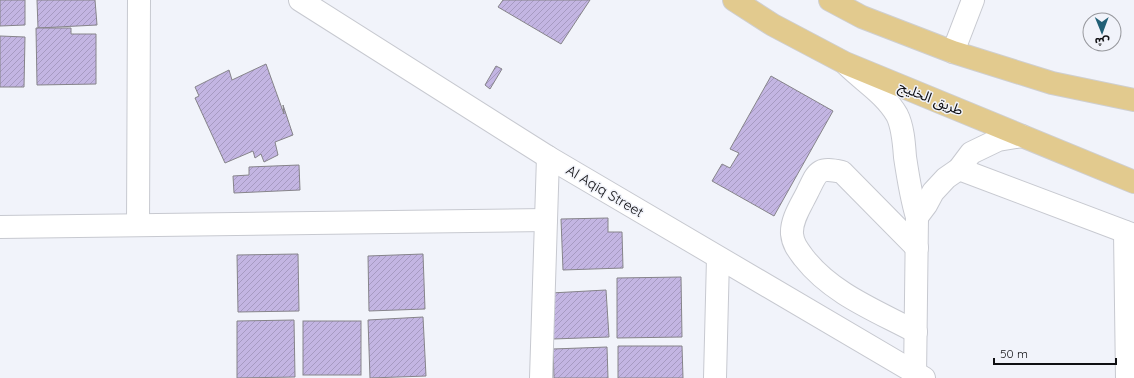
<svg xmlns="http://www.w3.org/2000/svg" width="1134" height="378" font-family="Quicksand,'Noto Sans Arabic',sans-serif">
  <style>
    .building { fill: url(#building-hatch); stroke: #86848a }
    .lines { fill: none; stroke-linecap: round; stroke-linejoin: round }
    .minor-casing { stroke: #c7c9d0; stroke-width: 24 }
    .major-casing { stroke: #cfcfd0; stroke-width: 24 }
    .minor { stroke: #fff; stroke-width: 22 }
    .major { stroke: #e2ca8e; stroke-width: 22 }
    .labels { text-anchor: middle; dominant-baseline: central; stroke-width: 3; stroke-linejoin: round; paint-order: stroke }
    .street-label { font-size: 14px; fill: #0f0f12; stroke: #f1f3fa }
  </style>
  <defs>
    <pattern id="building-hatch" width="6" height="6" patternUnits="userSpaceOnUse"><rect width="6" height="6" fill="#c3b5e2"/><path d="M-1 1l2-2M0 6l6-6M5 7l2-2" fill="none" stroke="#a69ac1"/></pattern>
  </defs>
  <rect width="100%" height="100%" fill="#f1f3fa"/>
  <g class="building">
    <polygon points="0,0 25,0 25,25 0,26"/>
    <polygon points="37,0 95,0 97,25 38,28"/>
    <polygon points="503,0 590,0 561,44 498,7"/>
    <polygon points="36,28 71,28 71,34 96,34 96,84 37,85"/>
    <polygon points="0,36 25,37 24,87 0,87"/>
    <polygon points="266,64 284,114 283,105 293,135 275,142 278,155 264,162 261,154 255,158 253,151 225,163 195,98 199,96 195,87 229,70 232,80"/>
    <polygon points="496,66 502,69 490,89 485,85"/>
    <polygon points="771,76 833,111 774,216 712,181 722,164 730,168 739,153 730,149"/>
    <polygon points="299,165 300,190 234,193 233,176 249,175 249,167"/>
    <polygon points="608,218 608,232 622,232 623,268 563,270 561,219"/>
    <polygon points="298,254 299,311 238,312 237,255"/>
    <polygon points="423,254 425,309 369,311 368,256"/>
    <polygon points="681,277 682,337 617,338 617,278"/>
    <polygon points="606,290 609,337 553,339 551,293"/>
    <polygon points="423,317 426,376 370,378 368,320"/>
    <polygon points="294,320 295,377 237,378 237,321"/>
    <rect x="303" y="321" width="58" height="54"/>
    <polygon points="618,346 682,346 683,378 618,378"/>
    <polygon points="607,347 608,378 554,378 553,349"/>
  </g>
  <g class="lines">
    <g class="minor-casing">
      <g id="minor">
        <polyline points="300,0 548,157 924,378"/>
        <polyline points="953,52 973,0"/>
        <path d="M847,65C863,81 885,94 897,115C903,127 904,143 905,157C908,177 911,197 917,217L915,378"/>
        <polyline points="959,169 1134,235"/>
        <polyline points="917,217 926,205 933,192 946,178 959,169 971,153 998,140 1022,136"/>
        <polyline points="138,225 139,0"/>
        <polyline points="0,227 546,220"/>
        <polyline points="1125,232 1127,378"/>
        <path d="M916,332C877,311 832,294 804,258C798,250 793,244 792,234C791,219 802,204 808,191C818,171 818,167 842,172L917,248"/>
        <polyline points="541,378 548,157"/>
        <polyline points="715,378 718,258"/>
      </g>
    </g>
    <g class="major-casing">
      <g id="major">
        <polyline points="734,0 773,25 845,63 1134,182"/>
        <polyline points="830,0 862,17 953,52 1052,83 1134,100"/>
      </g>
    </g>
    <use href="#minor" class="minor"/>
    <use href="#major" class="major"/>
  </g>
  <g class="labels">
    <g class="street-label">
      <text transform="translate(931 98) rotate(22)">طريق الخليج</text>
      <text transform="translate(605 191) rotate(31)">Al Aqiq Street</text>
    </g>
  </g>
  <g transform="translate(1102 32) rotate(179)"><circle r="19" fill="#f1f3fa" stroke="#97989d"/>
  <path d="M0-3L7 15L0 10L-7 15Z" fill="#215f76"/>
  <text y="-6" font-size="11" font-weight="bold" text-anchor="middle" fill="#0f0f12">ش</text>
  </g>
  <path d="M994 358v6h122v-6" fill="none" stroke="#0f0f12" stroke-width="2"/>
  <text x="1000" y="358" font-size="12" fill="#0f0f12" stroke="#f1f3fa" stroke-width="3" paint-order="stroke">50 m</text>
</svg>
